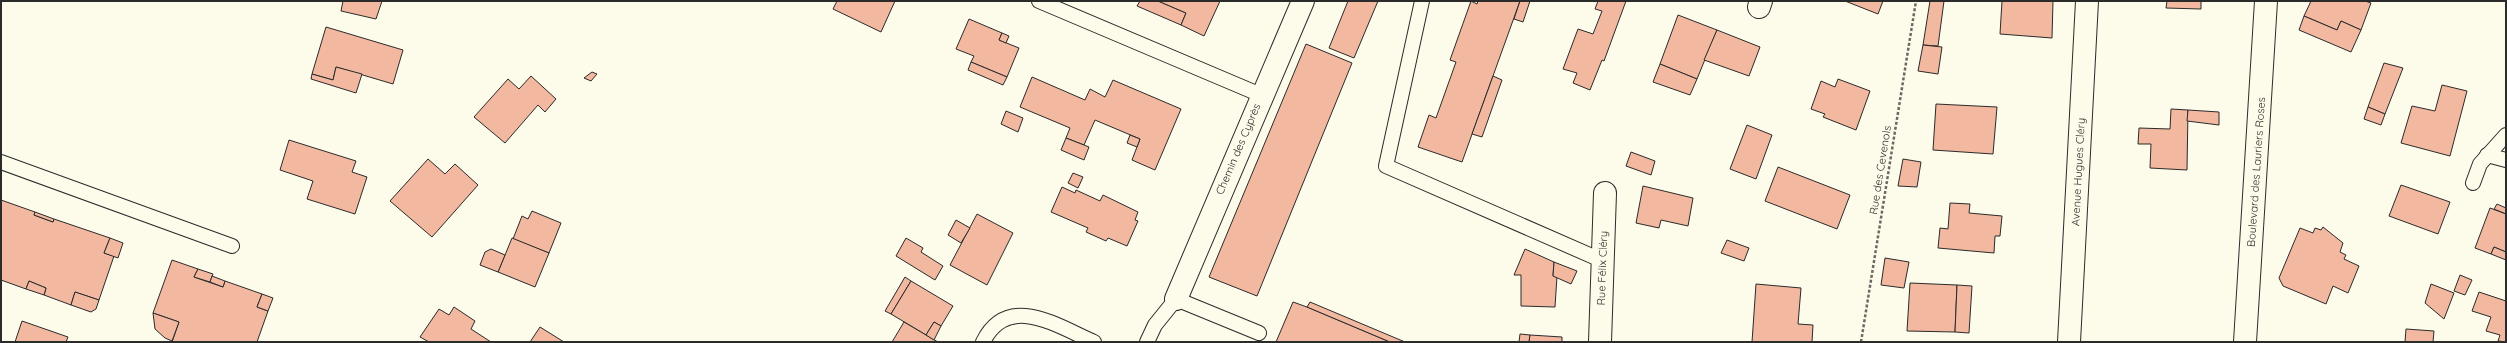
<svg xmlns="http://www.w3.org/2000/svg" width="2507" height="343" font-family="Quicksand,sans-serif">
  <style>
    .building { fill: #f2b8a0; stroke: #2b2b2b }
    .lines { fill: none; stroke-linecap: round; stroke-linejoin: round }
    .service-casing { stroke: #2b2b2b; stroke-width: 16 }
    .minor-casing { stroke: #2b2b2b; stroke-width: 24 }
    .tertiary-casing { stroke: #2b2b2b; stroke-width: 24 }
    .path { stroke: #6a6964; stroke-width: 2.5; stroke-dasharray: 3 2; stroke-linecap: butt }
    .service { stroke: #fdfbea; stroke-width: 14 }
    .minor { stroke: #fdfbea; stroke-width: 22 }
    .tertiary { stroke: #fdfbea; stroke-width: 22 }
    .labels { text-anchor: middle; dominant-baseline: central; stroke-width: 3; stroke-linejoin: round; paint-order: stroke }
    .street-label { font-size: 11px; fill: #2b2b2b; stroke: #fdfbea }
  </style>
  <rect width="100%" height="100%" fill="#fdfbea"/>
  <g class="building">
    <polygon points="343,1 382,1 376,19 341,11"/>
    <polygon points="837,1 895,1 881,32 833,9"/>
    <polygon points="1140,1 1158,1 1186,13 1181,25 1137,6"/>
    <polygon points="1158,1 1220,1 1204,36 1181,25 1186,13"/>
    <polygon points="1348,1 1378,1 1354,58 1329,48"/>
    <polygon points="1471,1 1477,4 1478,1 1520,1 1462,162 1418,147 1429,115 1436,118 1456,62 1450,60"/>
    <polygon points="1520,1 1530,1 1523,22 1514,19"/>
    <polygon points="1598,1 1626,1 1604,61 1602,60 1590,90 1573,83 1577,73 1563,69 1578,29 1593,34 1602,11 1595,9"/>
    <polygon points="1845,1 1883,1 1878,14"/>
    <polygon points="1930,1 1944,1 1938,46 1923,45"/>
    <polygon points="2002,1 2053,1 2052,38 2000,34"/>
    <polygon points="2167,1 2201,1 2201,9 2166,8"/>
    <polygon points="2311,1 2365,1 2371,3 2361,30 2341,21 2337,30 2304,16"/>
    <polygon points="1678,15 1717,30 1697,79 1660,64"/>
    <polygon points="2304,16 2337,30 2341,21 2361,30 2351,52 2299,30"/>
    <polygon points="969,19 1002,33 999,40 1019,48 1007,77 971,62 974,56 956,49"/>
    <polygon points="326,27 403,50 393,84 336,67 333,80 312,74"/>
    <polygon points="1717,30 1760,47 1749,76 1704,60"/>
    <polygon points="1002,33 1009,36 1006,43 999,40"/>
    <polygon points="1306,44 1352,63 1257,296 1209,277"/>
    <polygon points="1923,45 1942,47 1938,74 1918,71"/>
    <polygon points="971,62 1007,77 1003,85 968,70"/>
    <polygon points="2384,63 2403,68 2385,114 2368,107"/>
    <polygon points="1660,64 1697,79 1690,95 1653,82"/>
    <polygon points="336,67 362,74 356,93 311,79 312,74 333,80"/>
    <polygon points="592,72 597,74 591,81 584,78"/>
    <polygon points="531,76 556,99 545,112 538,105 505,143 474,117 508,79 519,89"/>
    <polygon points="1493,76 1502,80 1482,137 1472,134"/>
    <polygon points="1032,77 1085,100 1090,89 1105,97 1113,80 1181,109 1155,170 1132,160 1140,139 1095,120 1084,145 1066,138 1070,128 1020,107"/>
    <polygon points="1838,79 1870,91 1856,130 1823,117 1825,114 1811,109 1821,81 1835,87"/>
    <polygon points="2442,85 2467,91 2450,156 2401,143 2412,106 2435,111"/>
    <polygon points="1936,104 1997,107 1993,154 1933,150"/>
    <polygon points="2368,107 2385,114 2381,125 2364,119"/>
    <polygon points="2171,109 2188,110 2187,170 2150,168 2151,144 2138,144 2139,128 2170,129"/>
    <polygon points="2188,110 2219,112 2219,125 2187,121"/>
    <polygon points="1006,111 1023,118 1018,132 1001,124"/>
    <polygon points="1747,125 1772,135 1756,179 1730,169"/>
    <polygon points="1130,135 1140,139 1137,147 1127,143"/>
    <polygon points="1066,138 1089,147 1084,160 1061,150"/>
    <polygon points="289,140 356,161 352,172 367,177 355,214 307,199 313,181 280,170"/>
    <polygon points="1631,152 1655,161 1651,175 1626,166"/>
    <polygon points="428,159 445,174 455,164 478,185 432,237 390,201"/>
    <polygon points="1903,159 1921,162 1917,187 1898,186"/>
    <polygon points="1778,167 1850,195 1837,229 1765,201"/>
    <polygon points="1073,173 1083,177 1078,188 1068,183"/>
    <polygon points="2401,185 2450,202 2438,234 2389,216"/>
    <polygon points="1643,186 1693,198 1688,226 1661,220 1659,228 1636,223"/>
    <polygon points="1062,187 1075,193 1076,190 1100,201 1103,195 1138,212 1135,220 1138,221 1127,246 1108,238 1106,241 1086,232 1088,228 1051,212"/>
    <polygon points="1,200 35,212 34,215 53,222 54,219 110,238 104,253 114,256 99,300 75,292 71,305 44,295 46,288 29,281 26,289 1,280"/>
    <polygon points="1950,203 1970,204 1969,213 2002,216 2000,236 1995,236 1994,253 1938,248 1940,228 1948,229"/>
    <polygon points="2497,204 2506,208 2506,214 2494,209"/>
    <polygon points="2490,208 2506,214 2506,252 2494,247 2491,254 2475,248"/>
    <polygon points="532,211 561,223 549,253 513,239 522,216 528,219"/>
    <polygon points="35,212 54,219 53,222 34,215"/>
    <polygon points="977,214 1013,233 987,285 950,265"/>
    <polygon points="956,220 970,228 961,243 948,235"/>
    <polygon points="2323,227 2343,243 2340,252 2346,255 2344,259 2359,266 2348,293 2333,286 2326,304 2283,286 2279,278 2300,228 2313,233 2315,228 2321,230"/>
    <polygon points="110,238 123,243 118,258 104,253"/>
    <polygon points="512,238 549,253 535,287 498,272"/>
    <polygon points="906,238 923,248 921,252 943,266 935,280 896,256"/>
    <polygon points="1727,240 1749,248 1744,261 1721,253"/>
    <polygon points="2494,247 2506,252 2506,260 2491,254"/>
    <polygon points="491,249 505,255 498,272 480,265 485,252"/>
    <polygon points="1525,249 1554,262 1553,276 1557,276 1555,307 1521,306 1521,275 1514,275"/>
    <polygon points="1885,258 1909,262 1904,288 1881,285"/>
    <polygon points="172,260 198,269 194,277 223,287 225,281 262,294 257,307 268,311 257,342 172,342 179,322 153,313"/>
    <polygon points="1554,262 1577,271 1571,284 1553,276"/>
    <polygon points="198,269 213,274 210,282 194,277"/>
    <polygon points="2460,275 2472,280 2465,295 2454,291"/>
    <polygon points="212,276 225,281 223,287 210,282"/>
    <polygon points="905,277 911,281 891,314 885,311"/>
    <polygon points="29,281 46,288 44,295 26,289"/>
    <polygon points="911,281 953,306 941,326 934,322 926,335 891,314"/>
    <polygon points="1910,283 1957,285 1955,332 1907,331"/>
    <polygon points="1756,284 1801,288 1798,324 1813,325 1812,342 1752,342"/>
    <polygon points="2431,284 2454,293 2444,319 2425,303"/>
    <polygon points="1957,285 1972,286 1969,333 1955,332"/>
    <polygon points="75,292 99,300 96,309 91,312 71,305"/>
    <polygon points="2479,292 2506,301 2506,342 2498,341 2500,335 2486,331 2491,317 2472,311"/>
    <polygon points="262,294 273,298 268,311 257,307"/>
    <polygon points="1293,302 1307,307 1390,342 1276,342"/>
    <polygon points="1310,302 1405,342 1390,342 1307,307"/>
    <polygon points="454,307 475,321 471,329 491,342 429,342 420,337 439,309 449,315"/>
    <polygon points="153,313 179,322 172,341 165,338 155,329"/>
    <polygon points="22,321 68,337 66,342 15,342"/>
    <polygon points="904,322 926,335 938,342 892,342"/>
    <polygon points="934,322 941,326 934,340 926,335"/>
    <polygon points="540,327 564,342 530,342"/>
    <polygon points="2406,329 2434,331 2433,342 2405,342"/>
    <polygon points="1520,334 1530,335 1529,342 1519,342"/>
    <polygon points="1530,335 1562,337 1562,342 1529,342"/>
  </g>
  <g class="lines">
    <g class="service-casing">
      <g id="service">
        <polyline points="1039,1 1261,95"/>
        <polyline points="1422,1 1386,166 1601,260"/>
        <polyline points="2487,155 2506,160"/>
        <polyline points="1,162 232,246"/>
        <polyline points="2473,183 2480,164 2506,135"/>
        <path d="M983,342C1008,292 1057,326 1094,342"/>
        <polyline points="1147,342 1155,325 1176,299 1259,333"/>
      </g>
    </g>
    <g class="minor-casing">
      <g id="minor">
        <polyline points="1759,7 1761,1"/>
        <polyline points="1176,299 1303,1"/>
        <polyline points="1600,342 1605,193"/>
        <polyline points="2245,342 2266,1"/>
      </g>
    </g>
    <g class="tertiary-casing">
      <polyline id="tertiary" points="2069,342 2087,1"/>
    </g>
    <polyline class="path" points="1861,342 1916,1"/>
    <use href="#service" class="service"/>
    <use href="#minor" class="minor"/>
    <use href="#tertiary" class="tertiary"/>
  </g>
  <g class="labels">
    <g class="street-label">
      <text transform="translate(1238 149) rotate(-67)">Chemin des Cyprès</text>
      <text transform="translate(1880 170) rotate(-81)">Rue des Cevenols</text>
      <text transform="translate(2078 172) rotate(-87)">Avenue Hugues Cléry</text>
      <text transform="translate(2256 172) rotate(-86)">Boulevard des Lauriers Roses</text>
      <text transform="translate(1602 268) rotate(-88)">Rue Félix Cléry</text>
    </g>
  </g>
  <rect width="2507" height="343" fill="none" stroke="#2b2b2b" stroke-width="4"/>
</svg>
